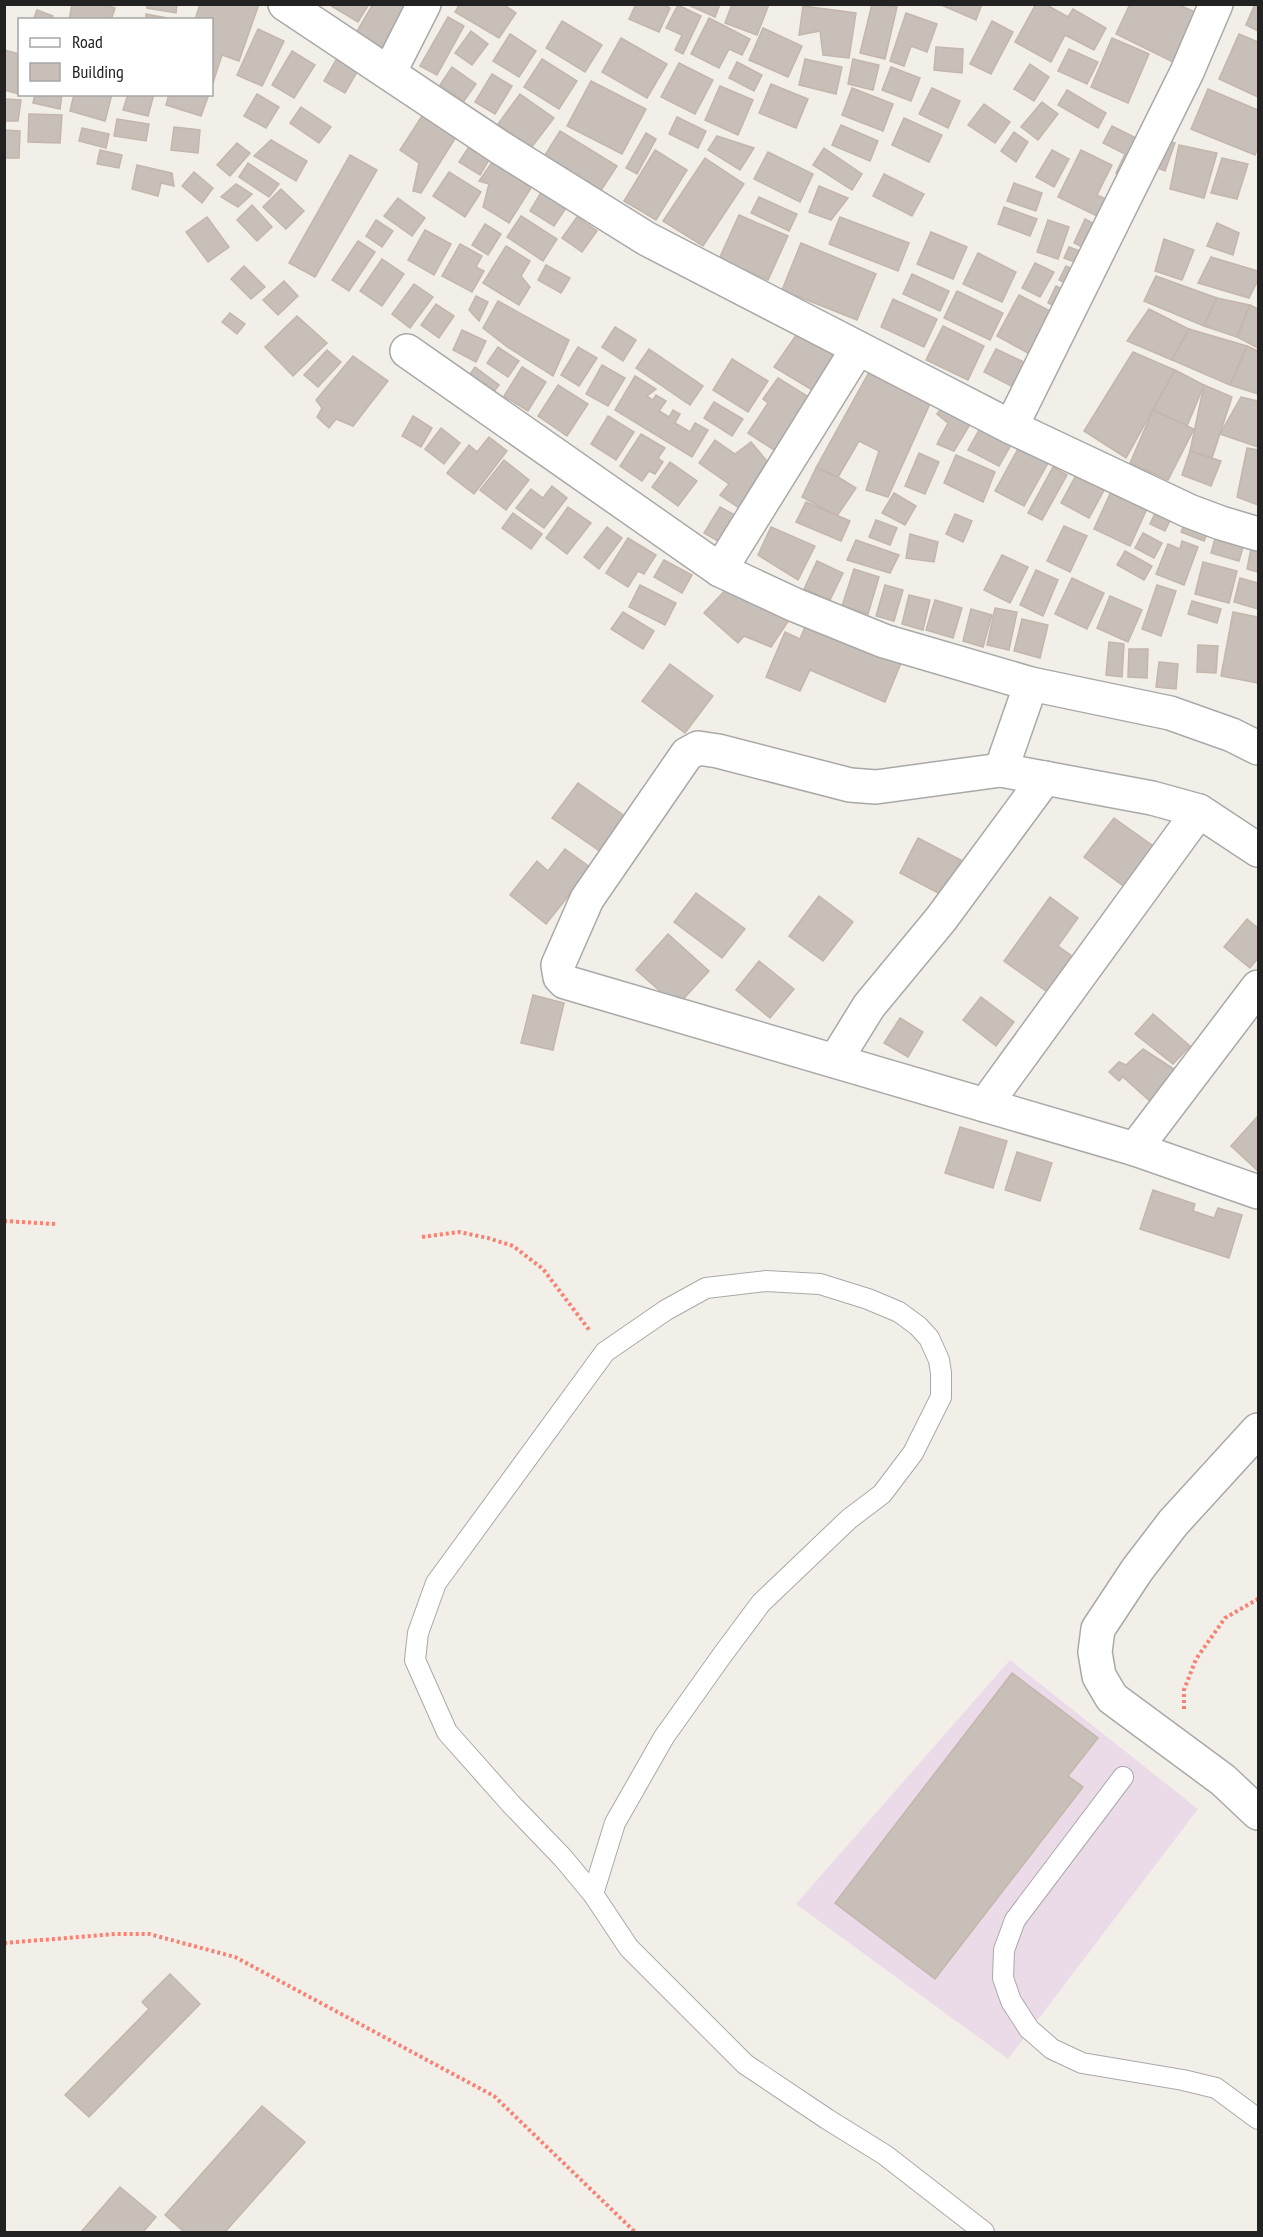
<svg xmlns="http://www.w3.org/2000/svg" width="1263" height="2237" font-family="'PT Sans Narrow',sans-serif">
  <style>
    .industrial { fill: #ebdbe8 }
    .building { fill: #c7bfb8; stroke: #c4b6ab; stroke-width: 1.5 }
    .lines { fill: none; stroke-linecap: round; stroke-linejoin: round }
    .lane-casing { stroke: #a9a9a9; stroke-width: 22 }
    .street-casing { stroke: #a9a9a9; stroke-width: 36 }
    .path { stroke: #fa8072; stroke-width: 4; stroke-dasharray: 3 3; stroke-linecap: butt }
    .lane { stroke: #fff; stroke-width: 20 }
    .street { stroke: #fff; stroke-width: 33 }
  </style>
  <rect width="100%" height="100%" fill="#f2efe9"/>
  <polygon class="industrial" points="1010,1660 1198,1809 1008,2059 796,1904"/>
  <g class="building">
    <polygon points="72,4 101,4 115,8 111,20 69,20"/>
    <polygon points="147,4 177,4 176,13 147,8"/>
    <polygon points="200,4 259,4 239,61 222,55 212,86 212,20 195,20"/>
    <polygon points="328,4 369,4 358,22"/>
    <polygon points="373,4 418,4 389,53 356,33"/>
    <polygon points="460,4 503,4 516,13 499,38 455,12"/>
    <polygon points="636,4 663,4 670,8 659,32 629,19"/>
    <polygon points="686,4 720,4 715,17"/>
    <polygon points="732,4 769,4 757,35 725,23"/>
    <polygon points="872,4 897,7 885,59 860,53"/>
    <polygon points="939,4 982,4 976,20"/>
    <polygon points="1036,4 1045,4 1068,17 1073,9 1106,28 1094,50 1065,35 1051,62 1015,42"/>
    <polygon points="1130,4 1177,4 1197,13 1179,65 1116,34"/>
    <polygon points="1255,4 1258,4 1258,31 1246,25"/>
    <polygon points="678,5 701,16 683,54 675,50 682,35 666,28"/>
    <polygon points="803,6 856,13 849,58 823,55 820,31 799,35"/>
    <polygon points="37,10 53,16 52,20 33,20"/>
    <polygon points="906,13 937,24 927,52 911,46 904,66 890,61"/>
    <polygon points="146,14 173,19 146,20"/>
    <polygon points="448,17 464,26 437,75 420,66"/>
    <polygon points="709,18 750,39 742,55 729,49 719,68 691,54"/>
    <polygon points="562,21 602,45 585,72 546,48"/>
    <polygon points="992,21 1013,32 991,74 970,64"/>
    <polygon points="763,28 802,46 788,77 749,60"/>
    <polygon points="258,29 284,41 262,86 237,75"/>
    <polygon points="471,31 488,44 472,65 455,53"/>
    <polygon points="510,34 536,51 519,77 493,61"/>
    <polygon points="1239,34 1258,42 1258,97 1219,79"/>
    <polygon points="621,38 667,64 647,98 602,72"/>
    <polygon points="1112,38 1149,54 1128,103 1091,87"/>
    <polygon points="936,47 963,49 962,73 934,70"/>
    <polygon points="1069,49 1098,62 1087,84 1058,71"/>
    <polygon points="4,50 20,54 19,94 4,90"/>
    <polygon points="292,51 315,65 294,98 272,85"/>
    <polygon points="340,53 361,65 345,93 324,81"/>
    <polygon points="542,59 577,81 559,109 524,87"/>
    <polygon points="805,59 842,67 836,94 799,85"/>
    <polygon points="853,59 879,65 873,90 848,84"/>
    <polygon points="737,62 762,75 754,91 729,78"/>
    <polygon points="679,63 713,80 695,114 661,97"/>
    <polygon points="1030,64 1049,77 1034,101 1014,89"/>
    <polygon points="452,67 476,84 464,101 440,85"/>
    <polygon points="891,67 920,78 911,101 882,90"/>
    <polygon points="492,74 512,86 495,114 475,102"/>
    <polygon points="591,81 646,109 622,154 567,126"/>
    <polygon points="771,84 808,99 796,128 759,113"/>
    <polygon points="720,86 753,100 738,135 705,120"/>
    <polygon points="852,88 893,104 883,131 842,115"/>
    <polygon points="932,88 960,101 948,128 919,114"/>
    <polygon points="1208,89 1258,110 1258,147 1255,155 1191,129"/>
    <polygon points="1067,90 1106,113 1098,128 1058,105"/>
    <polygon points="35,94 62,94 60,109 33,103"/>
    <polygon points="74,94 112,94 105,121 70,111"/>
    <polygon points="128,94 154,94 148,116 123,110"/>
    <polygon points="169,94 209,94 201,116 166,105"/>
    <polygon points="257,94 279,107 266,128 244,116"/>
    <polygon points="520,94 554,118 531,148 498,124"/>
    <polygon points="4,99 21,100 18,121 4,121"/>
    <polygon points="1042,102 1058,114 1038,140 1021,127"/>
    <polygon points="984,104 1010,122 995,143 968,125"/>
    <polygon points="301,107 331,127 319,143 290,123"/>
    <polygon points="29,114 62,115 60,143 28,142"/>
    <polygon points="422,116 456,137 421,193 413,191 419,163 400,150"/>
    <polygon points="677,117 706,131 698,148 669,134"/>
    <polygon points="904,118 942,135 929,162 892,145"/>
    <polygon points="117,119 149,124 146,141 114,136"/>
    <polygon points="841,125 878,141 870,161 832,145"/>
    <polygon points="1112,126 1148,144 1130,179 1116,173 1125,154 1103,143"/>
    <polygon points="174,127 200,130 198,153 171,150"/>
    <polygon points="82,128 109,134 106,148 79,141"/>
    <polygon points="4,130 20,131 19,158 4,158"/>
    <polygon points="560,131 617,166 598,195 542,160"/>
    <polygon points="1014,132 1028,142 1016,162 1001,151"/>
    <polygon points="646,133 656,139 637,174 626,168"/>
    <polygon points="717,136 754,148 740,170 708,150"/>
    <polygon points="1158,139 1175,143 1165,171 1146,163"/>
    <polygon points="271,140 307,161 296,181 254,156"/>
    <polygon points="472,142 492,155 480,175 459,162"/>
    <polygon points="237,143 250,153 230,176 217,165"/>
    <polygon points="1179,145 1217,153 1204,198 1170,189"/>
    <polygon points="824,148 862,174 852,190 813,165"/>
    <polygon points="100,150 122,155 119,168 97,164"/>
    <polygon points="655,150 687,170 656,220 624,201"/>
    <polygon points="1052,150 1069,159 1054,187 1036,177"/>
    <polygon points="1081,150 1112,165 1097,195 1108,200 1099,217 1058,197"/>
    <polygon points="768,152 813,174 800,202 754,179"/>
    <polygon points="350,155 377,170 315,277 289,263"/>
    <polygon points="497,155 536,180 509,223 483,207 489,184 479,181"/>
    <polygon points="705,158 744,184 703,246 663,221"/>
    <polygon points="1222,158 1248,164 1237,199 1211,193"/>
    <polygon points="248,163 279,184 269,197 239,177"/>
    <polygon points="137,165 172,173 174,186 161,183 158,196 132,189"/>
    <polygon points="194,172 213,188 202,203 182,186"/>
    <polygon points="449,172 481,192 465,217 433,196"/>
    <polygon points="884,174 924,194 912,216 873,196"/>
    <polygon points="1014,183 1042,193 1036,211 1007,201"/>
    <polygon points="236,184 252,194 238,207 221,197"/>
    <polygon points="819,186 848,198 831,220 809,212"/>
    <polygon points="281,189 304,211 286,229 263,207"/>
    <polygon points="543,189 568,205 554,226 530,211"/>
    <polygon points="759,197 797,214 789,231 751,213"/>
    <polygon points="398,198 425,218 412,236 384,216"/>
    <polygon points="252,205 272,227 257,241 237,220"/>
    <polygon points="1004,207 1037,219 1030,236 998,224"/>
    <polygon points="739,215 788,236 768,280 719,259"/>
    <polygon points="521,216 557,239 543,261 507,237"/>
    <polygon points="207,217 229,247 208,262 186,232"/>
    <polygon points="577,217 597,231 582,252 562,238"/>
    <polygon points="840,217 909,243 898,271 829,244"/>
    <polygon points="1085,219 1100,227 1088,250 1074,243"/>
    <polygon points="376,220 393,231 382,247 366,236"/>
    <polygon points="1048,220 1069,227 1058,259 1037,252"/>
    <polygon points="1217,223 1239,233 1233,255 1207,246"/>
    <polygon points="485,224 501,234 488,255 472,245"/>
    <polygon points="425,230 451,244 434,275 408,260"/>
    <polygon points="931,232 967,247 953,279 917,264"/>
    <polygon points="1164,239 1194,250 1182,280 1155,271"/>
    <polygon points="358,241 375,252 349,291 332,280"/>
    <polygon points="801,243 876,274 857,320 782,290"/>
    <polygon points="460,244 482,256 476,267 484,271 472,292 442,276"/>
    <polygon points="506,246 530,261 521,276 530,287 519,305 483,283"/>
    <polygon points="1069,247 1088,254 1083,265 1064,258"/>
    <polygon points="978,253 1016,272 1002,302 963,284"/>
    <polygon points="1211,257 1258,271 1258,280 1249,298 1198,283"/>
    <polygon points="382,259 404,274 382,306 360,291"/>
    <polygon points="1035,263 1054,272 1040,297 1022,288"/>
    <polygon points="546,265 570,278 561,293 538,280"/>
    <polygon points="244,266 265,287 251,299 231,279"/>
    <polygon points="1066,266 1082,273 1075,287 1059,280"/>
    <polygon points="912,274 949,291 940,311 903,294"/>
    <polygon points="1156,276 1217,298 1204,326 1144,301"/>
    <polygon points="284,281 298,296 278,315 263,300"/>
    <polygon points="414,284 433,297 410,328 392,314"/>
    <polygon points="1056,286 1069,293 1060,309 1048,303"/>
    <polygon points="957,291 1003,313 990,340 944,318"/>
    <polygon points="1019,295 1058,315 1035,357 997,336"/>
    <polygon points="476,296 488,302 479,321 469,310"/>
    <polygon points="1217,298 1250,305 1237,337 1204,326"/>
    <polygon points="893,299 937,319 924,347 881,327"/>
    <polygon points="498,301 569,340 553,376 506,346 483,328"/>
    <polygon points="436,304 454,316 439,338 421,325"/>
    <polygon points="1250,305 1258,309 1258,348 1237,337"/>
    <polygon points="1149,309 1189,329 1172,360 1127,341"/>
    <polygon points="230,313 245,324 237,334 222,322"/>
    <polygon points="297,316 327,343 293,376 265,347"/>
    <polygon points="943,326 984,346 968,380 926,360"/>
    <polygon points="615,327 636,340 623,361 602,347"/>
    <polygon points="1189,329 1247,346 1230,385 1172,360"/>
    <polygon points="462,330 486,341 476,362 453,350"/>
    <polygon points="799,331 844,357 822,396 774,367"/>
    <polygon points="1247,346 1258,351 1258,394 1230,385"/>
    <polygon points="498,347 519,361 508,377 487,363"/>
    <polygon points="578,347 597,358 579,386 561,375"/>
    <polygon points="649,349 703,386 690,405 636,368"/>
    <polygon points="996,349 1032,366 1019,390 984,372"/>
    <polygon points="327,350 341,362 318,387 304,375"/>
    <polygon points="1133,352 1175,370 1126,458 1084,431"/>
    <polygon points="353,356 388,381 353,426 336,419 329,428 317,417 322,408 316,400"/>
    <polygon points="732,359 768,381 748,412 713,390"/>
    <polygon points="602,365 625,378 608,406 586,394"/>
    <polygon points="873,365 933,397 888,497 866,490 879,451 859,441 838,477 816,468"/>
    <polygon points="475,367 499,385 487,401 463,384"/>
    <polygon points="522,367 546,382 528,411 504,396"/>
    <polygon points="1175,370 1204,385 1187,426 1153,410"/>
    <polygon points="635,376 656,389 647,396 653,400 656,395 666,401 659,411 669,417 673,410 680,414 675,423 690,432 695,423 708,430 692,457 615,410"/>
    <polygon points="778,378 815,401 780,454 748,433 768,403 763,399"/>
    <polygon points="558,385 588,404 567,436 538,416"/>
    <polygon points="1204,385 1232,397 1212,458 1190,451"/>
    <polygon points="1241,397 1258,401 1258,447 1220,434"/>
    <polygon points="948,399 975,416 954,451 937,444 948,423 937,414"/>
    <polygon points="714,402 743,419 732,436 704,418"/>
    <polygon points="1153,410 1194,429 1168,480 1130,463"/>
    <polygon points="413,416 432,428 421,447 402,436"/>
    <polygon points="608,416 634,432 616,460 591,444"/>
    <polygon points="984,421 1015,438 999,466 968,450"/>
    <polygon points="441,428 460,443 444,464 425,449"/>
    <polygon points="641,434 665,448 658,458 663,462 655,474 649,471 642,481 620,466"/>
    <polygon points="489,437 507,451 474,494 447,473 469,445 477,452"/>
    <polygon points="715,440 735,454 751,442 777,473 748,514 720,495 729,484 699,463"/>
    <polygon points="1019,447 1048,463 1024,506 995,491"/>
    <polygon points="1247,448 1258,450 1258,505 1237,497"/>
    <polygon points="1190,451 1221,461 1211,486 1182,475"/>
    <polygon points="919,453 939,462 925,494 905,486"/>
    <polygon points="956,455 995,472 983,502 944,483"/>
    <polygon points="504,460 529,480 506,510 480,490"/>
    <polygon points="670,462 697,481 678,506 652,487"/>
    <polygon points="1081,466 1109,481 1089,518 1061,503"/>
    <polygon points="1053,467 1067,475 1042,520 1028,513"/>
    <polygon points="816,468 838,477 856,488 837,516 802,497"/>
    <polygon points="1115,483 1151,500 1130,546 1094,529"/>
    <polygon points="552,486 567,498 544,528 516,508 531,489 543,498"/>
    <polygon points="894,493 916,506 905,525 882,513"/>
    <polygon points="806,502 850,521 841,541 796,522"/>
    <polygon points="568,507 591,523 567,554 546,538"/>
    <polygon points="720,507 744,520 728,547 704,533"/>
    <polygon points="1158,507 1173,514 1165,531 1150,524"/>
    <polygon points="513,513 542,534 531,549 502,528"/>
    <polygon points="955,514 972,521 963,542 946,534"/>
    <polygon points="1187,518 1210,527 1204,541 1181,532"/>
    <polygon points="876,520 897,528 890,545 869,537"/>
    <polygon points="1064,526 1087,536 1070,572 1047,561"/>
    <polygon points="607,527 622,538 599,569 584,557"/>
    <polygon points="771,527 815,546 798,580 758,555"/>
    <polygon points="1217,531 1245,540 1239,561 1211,553"/>
    <polygon points="1143,533 1162,543 1154,558 1135,548"/>
    <polygon points="910,534 938,542 934,562 906,558"/>
    <polygon points="628,538 656,555 644,574 638,571 628,587 606,573"/>
    <polygon points="1253,539 1258,541 1258,572 1247,569"/>
    <polygon points="856,540 899,555 890,573 847,560"/>
    <polygon points="1182,541 1198,547 1184,585 1156,574 1168,544 1180,549"/>
    <polygon points="1125,551 1152,566 1144,580 1117,565"/>
    <polygon points="1002,555 1028,567 1010,603 984,590"/>
    <polygon points="664,560 692,575 682,593 654,577"/>
    <polygon points="817,561 843,573 830,600 804,589"/>
    <polygon points="1203,562 1237,571 1229,603 1195,594"/>
    <polygon points="854,569 879,577 868,614 842,606"/>
    <polygon points="1036,570 1058,580 1043,616 1020,605"/>
    <polygon points="1072,578 1104,593 1087,629 1055,614"/>
    <polygon points="1240,578 1258,583 1258,609 1234,602"/>
    <polygon points="640,585 676,603 665,625 629,607"/>
    <polygon points="730,585 789,620 771,647 744,636 738,643 704,613"/>
    <polygon points="885,585 903,590 894,621 876,616"/>
    <polygon points="1157,585 1176,591 1161,636 1142,629"/>
    <polygon points="909,595 930,600 923,630 902,624"/>
    <polygon points="1110,596 1142,610 1128,642 1097,628"/>
    <polygon points="935,600 962,608 953,638 926,630"/>
    <polygon points="1192,601 1221,609 1217,623 1188,614"/>
    <polygon points="995,608 1017,612 1009,650 987,645"/>
    <polygon points="971,609 992,615 983,647 963,641"/>
    <polygon points="623,612 654,631 643,649 611,629"/>
    <polygon points="1233,612 1258,617 1258,683 1221,676"/>
    <polygon points="809,617 904,656 885,702 810,670 800,691 766,677 785,632 800,639"/>
    <polygon points="1022,619 1048,625 1040,658 1014,651"/>
    <polygon points="1109,642 1124,644 1122,677 1106,675"/>
    <polygon points="1198,645 1218,646 1216,673 1197,672"/>
    <polygon points="1129,649 1148,649 1147,678 1128,677"/>
    <polygon points="1159,662 1178,664 1176,689 1156,687"/>
    <polygon points="670,664 713,696 685,733 642,701"/>
    <polygon points="578,783 626,817 601,852 552,818"/>
    <polygon points="1114,818 1156,848 1126,888 1084,857"/>
    <polygon points="918,838 961,860 942,895 900,873"/>
    <polygon points="565,849 591,868 546,924 510,895 537,861 548,871"/>
    <polygon points="696,893 745,929 722,958 674,922"/>
    <polygon points="819,896 853,922 823,961 789,936"/>
    <polygon points="1050,897 1078,918 1058,946 1079,961 1053,996 1004,961"/>
    <polygon points="1247,919 1258,928 1258,958 1250,968 1224,947"/>
    <polygon points="668,934 709,971 677,1006 636,970"/>
    <polygon points="759,961 794,989 770,1018 736,990"/>
    <polygon points="533,995 564,1003 553,1050 521,1043"/>
    <polygon points="981,997 1014,1022 996,1046 963,1020"/>
    <polygon points="1153,1014 1190,1046 1173,1064 1135,1034"/>
    <polygon points="900,1018 923,1032 908,1057 884,1043"/>
    <polygon points="1143,1049 1180,1073 1153,1104 1123,1077 1119,1081 1109,1072 1119,1062 1126,1065"/>
    <polygon points="1258,1116 1258,1171 1231,1146"/>
    <polygon points="960,1127 1007,1141 993,1188 945,1173"/>
    <polygon points="1017,1152 1052,1163 1040,1201 1005,1190"/>
    <polygon points="1153,1190 1195,1204 1193,1211 1214,1218 1218,1208 1242,1215 1229,1258 1140,1229"/>
    <polygon points="1012,1673 1098,1738 1068,1776 1083,1787 935,1979 835,1903"/>
    <polygon points="170,1974 200,2004 89,2117 65,2095 149,2009 142,2002"/>
    <polygon points="262,2106 305,2142 225,2232 184,2232 165,2215"/>
    <polygon points="120,2187 156,2217 143,2232 81,2232"/>
  </g>
  <g class="lines">
    <g class="lane-casing">
      <g id="lane">
        <polyline points="1123,1777 1015,1920 1004,1950 1003,1978 1011,2001 1029,2029 1052,2049 1082,2063 1183,2080 1216,2088 1258,2119"/>
        <polyline points="593,1894 615,1823 664,1737 723,1654 761,1603 849,1519 882,1494 913,1453 941,1397 941,1373 939,1360 929,1338 918,1326 899,1312 868,1299 820,1284 766,1281 706,1288 666,1310 605,1352 436,1583 418,1633 415,1660 447,1732 511,1804 563,1858 593,1894 629,1948 745,2064 827,2119 885,2155 984,2232"/>
      </g>
    </g>
    <g class="street-casing">
      <g id="street">
        <polyline points="285,4 501,148 647,239 1011,427 1189,511 1221,523 1258,534"/>
        <polyline points="389,73 424,4"/>
        <polyline points="858,348 720,570 795,605 884,641 1031,684 1001,770"/>
        <polyline points="407,351 720,570"/>
        <polyline points="1011,427 1187,72 1216,4"/>
        <polyline points="1031,684 1170,713 1232,735 1258,748"/>
        <polyline points="1258,850 1199,811 1152,798 1001,770 876,787 850,785 718,751 698,748 687,754 587,899 558,965 560,977 565,982 1135,1149 1258,1192"/>
        <polyline points="835,1061 869,1006 941,919 1045,778"/>
        <polyline points="985,1105 1199,811"/>
        <polyline points="1135,1149 1258,987"/>
        <polyline points="1258,1430 1173,1523 1137,1570 1098,1629 1095,1652 1099,1676 1112,1698 1223,1780 1258,1813"/>
      </g>
    </g>
    <g class="path">
      <polyline points="4,1221 55,1224"/>
      <polyline points="422,1237 459,1232 488,1238 513,1246 543,1269 590,1331"/>
      <polyline points="1184,1709 1184,1690 1196,1659 1225,1618 1258,1599"/>
      <polyline points="4,1943 116,1934 149,1934 235,1957 494,2096 635,2232"/>
    </g>
    <use href="#lane" class="lane"/>
    <use href="#street" class="street"/>
  </g>
  <rect width="1263" height="2237" fill="none" stroke="#222222" stroke-width="12"/>
  <rect x="18" y="18" width="195" height="78" fill="#ffffff" stroke="#a7a7a7" stroke-width="1.5"/>
  <rect x="30" y="38" width="30" height="9" fill="#ffffff" stroke="#a7a7a7" stroke-width="1.5"/>
  <text x="72" y="48" font-size="18" fill="#222222">Road</text>
  <rect x="30" y="63" width="30" height="18" fill="#c7bfb8" stroke="#a7a7a7" stroke-width="1.5"/>
  <text x="72" y="78" font-size="18" fill="#222222">Building</text>
</svg>
